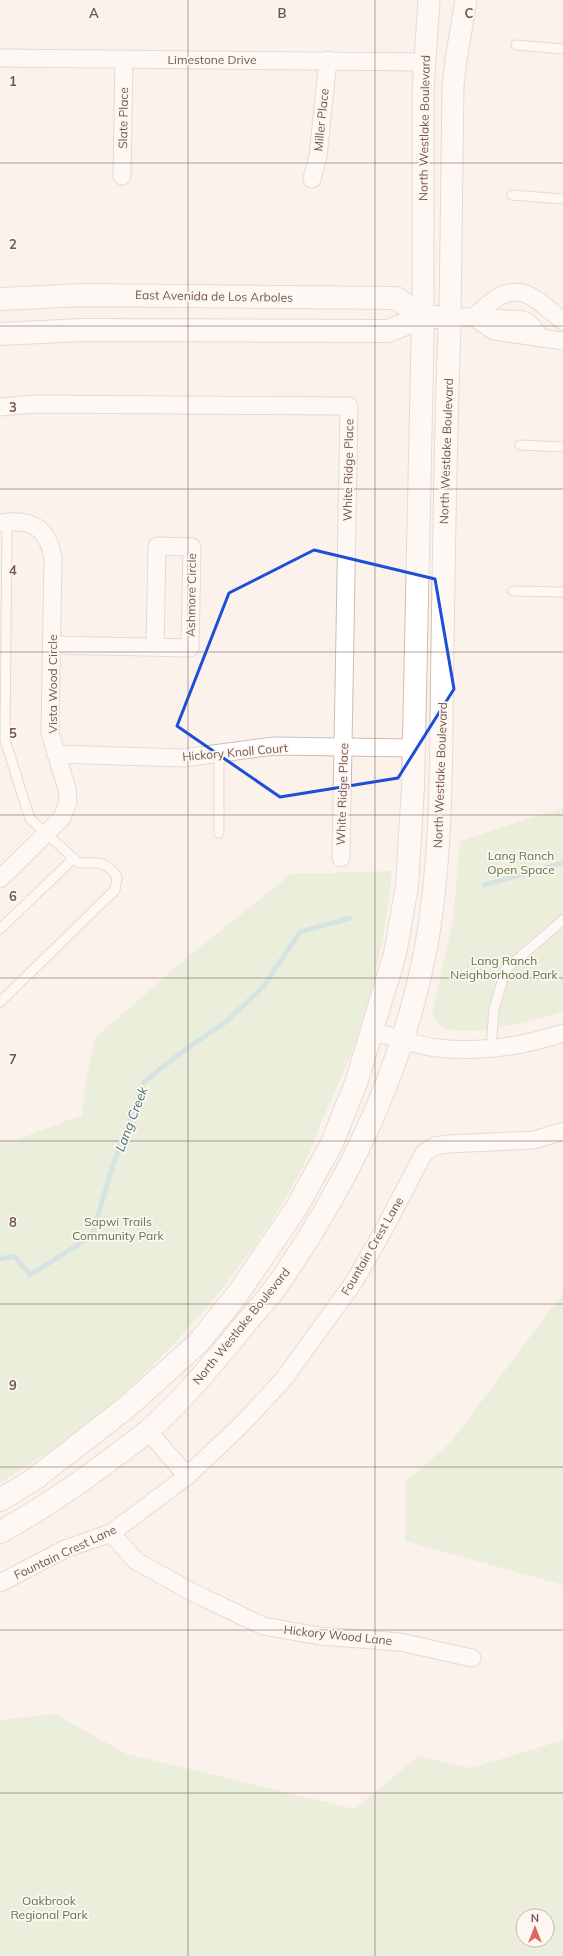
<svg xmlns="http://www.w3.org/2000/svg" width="563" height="1956" font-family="Mulish,sans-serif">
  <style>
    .green { fill: #d9e8ca; fill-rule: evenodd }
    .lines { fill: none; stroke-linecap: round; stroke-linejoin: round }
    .stream { stroke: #a8d2d4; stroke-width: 5 }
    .service-casing { stroke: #cebcb4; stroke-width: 11 }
    .minor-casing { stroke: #cebcb4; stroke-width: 19 }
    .tertiary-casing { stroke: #cebcb4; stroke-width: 23 }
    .secondary-casing { stroke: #d1bcb2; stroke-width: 24 }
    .service { stroke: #fff; stroke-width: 9 }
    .minor { stroke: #fff; stroke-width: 17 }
    .tertiary { stroke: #fff; stroke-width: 21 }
    .secondary { stroke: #fff; stroke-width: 22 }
    .marked { fill: none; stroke: #1d4ed8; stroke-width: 3; stroke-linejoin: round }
    .grid { fill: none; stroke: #745850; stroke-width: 1; stroke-opacity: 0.55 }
    .labels { text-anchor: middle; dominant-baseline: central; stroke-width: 3.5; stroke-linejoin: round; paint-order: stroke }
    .street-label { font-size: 12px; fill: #745850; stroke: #fef7f1 }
    .park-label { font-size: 12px; fill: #5d7849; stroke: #fef7f1 }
    .water-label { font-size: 13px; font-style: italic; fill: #457577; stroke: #fef7f1 }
    .grid-label { font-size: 13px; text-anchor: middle; font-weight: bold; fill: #745850; stroke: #fef7f1; stroke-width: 3.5; stroke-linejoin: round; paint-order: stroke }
  </style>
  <rect width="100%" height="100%" fill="#fbf3eb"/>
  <g class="green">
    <path d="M563,808V1011C540,1019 458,1042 439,1025C436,1022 434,1017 432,1014L453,920L460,841Z"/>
    <path d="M392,871C386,934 373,996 351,1055C343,1075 333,1095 325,1114C318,1128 314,1143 308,1156C265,1246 188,1336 114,1402C83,1430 36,1461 0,1483V1140H16L82,1115L85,1085L95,1038L190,955L291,874Z"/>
    <polygon points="563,1293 563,1585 405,1541 406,1482 451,1442"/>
    <path d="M55,1714L127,1754L355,1809L418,1756L471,1768L563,1740V1956H0V1720ZM523,1916H547V1940H523Z"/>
  </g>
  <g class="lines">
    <g class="stream">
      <polyline points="484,885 563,863"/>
      <polyline points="0,1259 14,1256 30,1275 92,1236 113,1165 144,1082 182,1052 227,1021 263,987 300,932 350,918"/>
    </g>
    <g class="service-casing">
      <g id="service">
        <polyline points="516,45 563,49"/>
        <polyline points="512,195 563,199"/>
        <polyline points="520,445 563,447"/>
        <polyline points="513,591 563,592"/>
        <polyline points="219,753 219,833"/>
        <polyline points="0,929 74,858"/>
        <path d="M0,1002L115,890L117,877C106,860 97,863 79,863L30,819L5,740L7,522"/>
        <polyline points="491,1049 494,1009 506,969 563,920"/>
      </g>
    </g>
    <g class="minor-casing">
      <g id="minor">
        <polyline points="0,58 424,62"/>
        <polyline points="122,176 124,59"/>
        <polyline points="312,179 318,156 328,60"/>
        <polyline points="450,317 473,317 494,331 563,341"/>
        <path d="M473,317C481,312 486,305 494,300C524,279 541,305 563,321"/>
        <polyline points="473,317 523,320 530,324 540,336"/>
        <polyline points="0,407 34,404 349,406 341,858"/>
        <path d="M0,523C30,518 48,527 53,558L50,733L67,789L68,802L62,818L0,879"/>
        <polyline points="52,645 190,648 192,547 157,546 155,647"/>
        <polyline points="56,754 183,758 274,746 414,748"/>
        <path d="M372,1031C394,1037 416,1046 438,1048C481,1053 523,1046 563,1033"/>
        <polyline points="148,1431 187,1476"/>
        <polyline points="111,1533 136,1561 192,1592 263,1626 320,1636 400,1642 472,1658"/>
        <polyline points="0,1583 65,1549 111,1533 187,1476 241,1425 283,1380 354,1282 382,1233 424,1153 435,1146 448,1144 534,1140 563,1131"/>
      </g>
    </g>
    <g class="tertiary-casing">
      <g id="tertiary">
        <polyline points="423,317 423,90 429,0"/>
        <polyline points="450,317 453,85 456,60 466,0"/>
      </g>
    </g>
    <g class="secondary-casing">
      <g id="secondary">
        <polyline points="0,299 83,295 396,298 423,317"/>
        <path d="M0,334L83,330L388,331L423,317H450C445,437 444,557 442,677C441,769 442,861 425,953C402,1069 351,1177 285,1274C274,1292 259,1307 246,1323C216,1360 184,1399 148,1431C136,1441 123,1450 110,1460C75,1486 39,1511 0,1532"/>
        <polyline points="0,1500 33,1480 127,1407 198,1343 236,1296 297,1207 332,1143 357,1080 395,954 407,886 413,786 423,317"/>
      </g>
    </g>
    <use href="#service" class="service"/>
    <use href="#minor" class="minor"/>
    <use href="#tertiary" class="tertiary"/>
    <use href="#secondary" class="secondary"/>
  </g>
  <path d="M0 0H563V1956H0ZM314,550L435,579L454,689L398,778L280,797L177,726L229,593Z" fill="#fbf3eb" fill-opacity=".55" fill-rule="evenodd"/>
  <path class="marked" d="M314,550L435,579L454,689L398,778L280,797L177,726L229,593Z"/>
  <path class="grid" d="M188,0V1956M375,0V1956M0,163H563M0,326H563M0,489H563M0,652H563M0,815H563M0,978H563M0,1141H563M0,1304H563M0,1467H563M0,1630H563M0,1793H563"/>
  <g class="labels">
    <g class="street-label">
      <text x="212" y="59">Limestone Drive</text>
      <text transform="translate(123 118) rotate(-89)">Slate Place</text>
      <text transform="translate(321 120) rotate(-84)">Miller Place</text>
      <text transform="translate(424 128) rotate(-89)">North Westlake Boulevard</text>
      <text transform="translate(214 296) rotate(1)">East Avenida de Los Arboles</text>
      <text transform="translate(446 451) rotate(-88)">North Westlake Boulevard</text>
      <text transform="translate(348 470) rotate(-89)">White Ridge Place</text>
      <text transform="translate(191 595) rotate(-89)">Ashmore Circle</text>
      <text transform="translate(52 684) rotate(-90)">Vista Wood Circle</text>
      <text transform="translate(235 752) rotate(-5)">Hickory Knoll Court</text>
      <text transform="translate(440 775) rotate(-88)">North Westlake Boulevard</text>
      <text transform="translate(342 794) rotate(-88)">White Ridge Place</text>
      <text transform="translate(372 1246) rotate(-60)">Fountain Crest Lane</text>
      <text transform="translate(241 1326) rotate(-51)">North Westlake Boulevard</text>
      <text transform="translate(65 1552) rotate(-25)">Fountain Crest Lane</text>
      <text transform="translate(338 1635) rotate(6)">Hickory Wood Lane</text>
    </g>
    <g class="park-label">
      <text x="521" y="855">Lang Ranch<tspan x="521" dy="14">Open Space</tspan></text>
      <text x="504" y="960">Lang Ranch<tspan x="504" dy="14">Neighborhood Park</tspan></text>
      <text x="118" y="1221">Sapwi Trails<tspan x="118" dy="14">Community Park</tspan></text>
      <text x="49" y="1900">Oakbrook<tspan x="49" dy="14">Regional Park</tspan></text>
    </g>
    <g class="water-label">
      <text transform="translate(131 1119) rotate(-69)">Lang Creek</text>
    </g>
  </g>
  <g class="grid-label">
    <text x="94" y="18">A</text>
    <text x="282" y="18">B</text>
    <text x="469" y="18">C</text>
    <text x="13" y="86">1</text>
    <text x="13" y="249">2</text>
    <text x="13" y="412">3</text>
    <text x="13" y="575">4</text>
    <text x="13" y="738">5</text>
    <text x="13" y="901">6</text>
    <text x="13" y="1064">7</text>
    <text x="13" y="1227">8</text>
    <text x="13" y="1390">9</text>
  </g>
  <g transform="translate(535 1928)"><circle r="19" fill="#fef7f1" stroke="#c7b7b1"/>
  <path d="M0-3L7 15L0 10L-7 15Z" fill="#d86a5d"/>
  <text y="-6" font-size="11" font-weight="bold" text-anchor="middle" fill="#745850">N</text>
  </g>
</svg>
